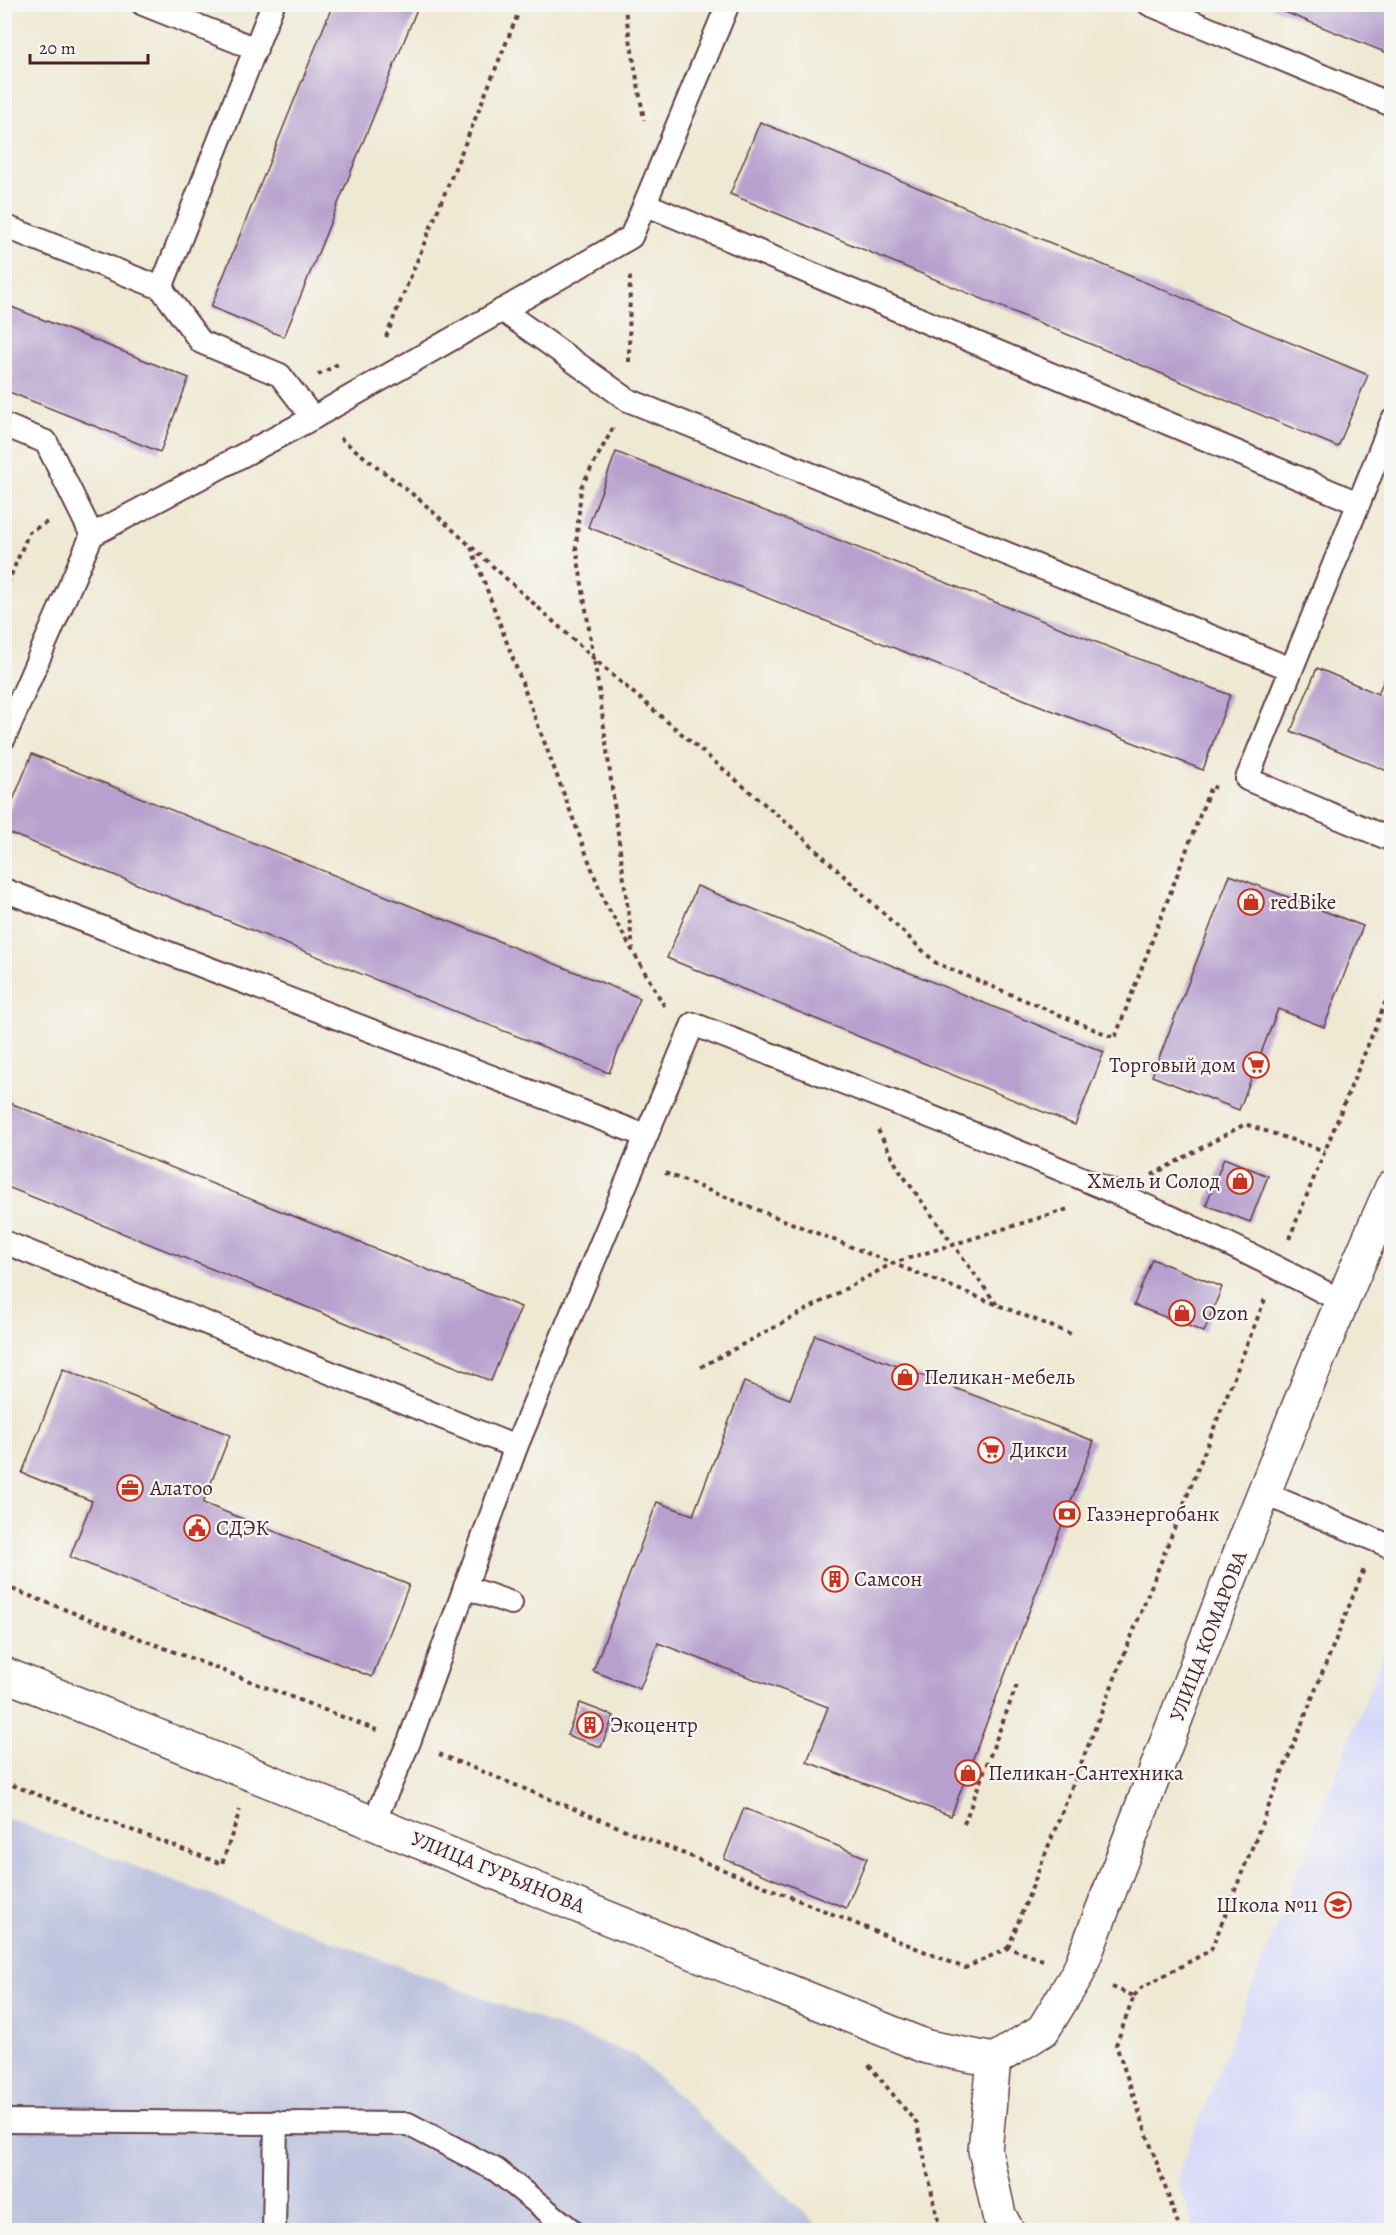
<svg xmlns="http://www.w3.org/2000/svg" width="1396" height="2235" font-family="Alegreya,serif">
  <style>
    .built { fill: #d5d8f9 }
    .industrial { fill: #bdc3de }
    .building { fill: #b7a0ce }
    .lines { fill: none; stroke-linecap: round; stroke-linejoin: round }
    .lane-casing { stroke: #633d44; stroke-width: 26 }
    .street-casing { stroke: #633d44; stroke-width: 36 }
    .secondary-casing { stroke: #633d44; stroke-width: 36 }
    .path { stroke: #633d44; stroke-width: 4; stroke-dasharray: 4.5 4.5; stroke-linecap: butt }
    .lane { stroke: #fff; stroke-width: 22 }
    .street { stroke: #fff; stroke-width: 33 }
    .secondary { stroke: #fff; stroke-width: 33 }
    .labels { text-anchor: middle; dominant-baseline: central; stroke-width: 4.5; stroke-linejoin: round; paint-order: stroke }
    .poi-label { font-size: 21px; fill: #4a1f2b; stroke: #f6f6f2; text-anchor: start }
    .street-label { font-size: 21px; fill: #4a1f2b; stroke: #f6f6f2 }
  </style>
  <rect width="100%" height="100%" fill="#f6f6f2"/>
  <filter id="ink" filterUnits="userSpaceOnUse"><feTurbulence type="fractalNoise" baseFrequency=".0167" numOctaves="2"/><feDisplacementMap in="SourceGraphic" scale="12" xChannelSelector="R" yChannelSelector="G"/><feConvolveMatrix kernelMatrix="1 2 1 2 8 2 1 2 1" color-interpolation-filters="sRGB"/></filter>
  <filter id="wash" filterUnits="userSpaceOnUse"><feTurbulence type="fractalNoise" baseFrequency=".008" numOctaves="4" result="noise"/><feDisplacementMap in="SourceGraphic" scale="24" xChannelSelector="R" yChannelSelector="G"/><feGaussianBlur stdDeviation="1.35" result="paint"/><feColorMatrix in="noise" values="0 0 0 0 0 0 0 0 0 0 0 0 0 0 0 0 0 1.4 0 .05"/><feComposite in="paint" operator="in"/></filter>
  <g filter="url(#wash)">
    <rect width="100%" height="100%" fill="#efe9d3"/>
    <polygon class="built" points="1391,1634 1391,2230 1195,2230 1177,2177"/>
    <polygon class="industrial" points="4,1817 634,2055 823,2230 5,2230"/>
    <g id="blocks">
      <g class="building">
        <polygon points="333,4 419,4 284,337 211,307"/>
        <polygon points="1392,4 1392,55 1267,5 1267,4"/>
        <polygon points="760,122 1368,375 1338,447 730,194"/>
        <polygon points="4,304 189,378 160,452 4,390"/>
        <polygon points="616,452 1230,695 1203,770 588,527"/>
        <polygon points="1317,668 1378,694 1389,668 1392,669 1392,773 1291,731"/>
        <polygon points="32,754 640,998 609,1073 4,831 4,822"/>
        <polygon points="1230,875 1363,926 1324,1027 1278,1009 1239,1110 1152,1076"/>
        <polygon points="697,886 1104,1052 1075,1125 667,958"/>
        <polygon points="5,1101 521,1307 491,1381 5,1186"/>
        <polygon points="1224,1158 1268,1176 1250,1222 1206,1205"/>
        <polygon points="1152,1259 1222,1287 1204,1332 1134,1305"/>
        <polygon points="815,1335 1094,1441 951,1816 807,1762 828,1707 658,1643 640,1689 593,1671 657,1502 693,1515 744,1382 790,1399"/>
        <polygon points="63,1369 230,1435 203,1503 409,1585 372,1677 70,1557 92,1501 22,1473"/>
        <polygon points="580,1703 614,1716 601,1747 567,1735"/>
        <polygon points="744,1808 867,1858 846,1908 724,1859"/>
      </g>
    </g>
  </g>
  <g filter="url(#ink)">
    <use href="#blocks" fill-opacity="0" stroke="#633d44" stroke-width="1.5"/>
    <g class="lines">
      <g class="lane-casing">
        <g id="lane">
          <polyline points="143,4 256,49"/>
          <polyline points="273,4 161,288 201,342 280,375 313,418"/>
          <polyline points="1149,4 1392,105"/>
          <polyline points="645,204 1358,503"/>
          <polyline points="4,226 161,288"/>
          <polyline points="502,310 628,400 1291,669"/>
          <polyline points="1392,421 1247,779 1392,840"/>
          <polyline points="4,425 46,442 92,535"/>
          <polyline points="4,738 92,535 313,418 631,237 728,4"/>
          <polyline points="4,890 646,1136 516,1447 4,1242"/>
          <path d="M646,1136L693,1024C912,1110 1134,1190 1341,1301"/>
          <polyline points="1263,1493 1392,1547"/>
          <polyline points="465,1587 511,1603"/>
          <polyline points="374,1821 409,1742 516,1447"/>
          <polyline points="4,2121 408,2124 496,2170 571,2230"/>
          <polyline points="274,2230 276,2122"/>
        </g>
      </g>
      <g class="street-casing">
        <polyline id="street" points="994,2060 985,2150 999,2215 1007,2230"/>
      </g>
      <g class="secondary-casing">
        <path id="secondary" d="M4,1674L927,2047L994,2060L1043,2030L1078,1973C1180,1710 1277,1445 1392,1187"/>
      </g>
      <g class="path">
        <polyline points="624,4 644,120"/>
        <polyline points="386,337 522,4"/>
        <polyline points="629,362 630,273"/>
        <polyline points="318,375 338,364"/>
        <polyline points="613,428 581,487 576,547 600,697 633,948"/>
        <polyline points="340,438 420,500 610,673 795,830 936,963 1115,1038 1211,786 1216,788"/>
        <polyline points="471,547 604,901 666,1009"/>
        <polyline points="4,592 29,532 51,520"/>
        <polyline points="878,1130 899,1170 997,1305"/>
        <polyline points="665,1173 1071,1334"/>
        <polyline points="1152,1175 1245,1124 1325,1151"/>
        <polyline points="1289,1239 1392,986"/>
        <polyline points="701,1367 893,1263 1068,1209"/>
        <polyline points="1387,1512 1392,1499"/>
        <polyline points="4,1586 379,1731"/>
        <polyline points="439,1754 965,1968 1008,1948 1043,1960"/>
        <polyline points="4,1782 222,1864 240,1810"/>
        <polyline points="964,1824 1018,1682"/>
        <polyline points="1008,1948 1265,1299"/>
        <polyline points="1112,1987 1134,1996 1116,2045 1180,2230"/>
        <polyline points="1134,1996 1141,1988 1211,1950 1364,1569"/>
        <polyline points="869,2065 917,2124 940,2230"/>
      </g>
      <use href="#lane" class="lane"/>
      <use href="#street" class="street"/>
      <use href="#secondary" class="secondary"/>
    </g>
  </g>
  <defs>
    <g id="shop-ring" transform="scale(1.35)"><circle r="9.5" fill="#f6f6f2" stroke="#c8321e" stroke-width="1.5"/><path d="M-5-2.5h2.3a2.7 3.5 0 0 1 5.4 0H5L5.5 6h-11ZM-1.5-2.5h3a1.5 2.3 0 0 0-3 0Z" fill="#c8321e"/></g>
    <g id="supermarket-ring" transform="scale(1.35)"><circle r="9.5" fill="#f6f6f2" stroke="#c8321e" stroke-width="1.5"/><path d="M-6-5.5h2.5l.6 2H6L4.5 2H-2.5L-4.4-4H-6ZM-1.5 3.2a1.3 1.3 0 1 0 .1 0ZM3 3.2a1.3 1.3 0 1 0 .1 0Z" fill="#c8321e"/></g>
    <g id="office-ring" transform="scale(1.35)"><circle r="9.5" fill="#f6f6f2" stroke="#c8321e" stroke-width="1.5"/><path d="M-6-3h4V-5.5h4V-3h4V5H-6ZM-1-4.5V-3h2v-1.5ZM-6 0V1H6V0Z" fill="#c8321e"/></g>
    <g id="bank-ring" transform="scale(1.35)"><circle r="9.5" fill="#f6f6f2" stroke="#c8321e" stroke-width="1.5"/><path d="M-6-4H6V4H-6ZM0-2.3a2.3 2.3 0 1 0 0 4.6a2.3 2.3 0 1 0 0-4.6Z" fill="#c8321e"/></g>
    <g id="civic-ring" transform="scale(1.35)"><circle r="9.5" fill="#f6f6f2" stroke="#c8321e" stroke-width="1.5"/><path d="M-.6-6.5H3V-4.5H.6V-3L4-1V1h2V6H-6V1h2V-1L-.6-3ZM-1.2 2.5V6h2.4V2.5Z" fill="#c8321e"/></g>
    <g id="building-ring" transform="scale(1.35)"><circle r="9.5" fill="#f6f6f2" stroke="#c8321e" stroke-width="1.5"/><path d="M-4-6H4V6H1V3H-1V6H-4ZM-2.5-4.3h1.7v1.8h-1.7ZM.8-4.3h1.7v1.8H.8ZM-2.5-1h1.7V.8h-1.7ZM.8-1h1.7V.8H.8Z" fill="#c8321e"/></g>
    <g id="school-ring" transform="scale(1.35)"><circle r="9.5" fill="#f6f6f2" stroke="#c8321e" stroke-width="1.5"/><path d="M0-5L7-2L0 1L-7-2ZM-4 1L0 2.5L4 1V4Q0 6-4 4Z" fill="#c8321e"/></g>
  </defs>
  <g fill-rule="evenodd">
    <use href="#shop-ring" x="1251" y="902"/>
    <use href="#supermarket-ring" x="1256" y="1065"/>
    <use href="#shop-ring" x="1240" y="1181"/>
    <use href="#shop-ring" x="1182" y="1313"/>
    <use href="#shop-ring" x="905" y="1377"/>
    <use href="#supermarket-ring" x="991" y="1450"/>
    <use href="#office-ring" x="130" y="1488"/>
    <use href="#bank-ring" x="1067" y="1514"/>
    <use href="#civic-ring" x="197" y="1528"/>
    <use href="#building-ring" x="835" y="1579"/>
    <use href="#building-ring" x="590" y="1725"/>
    <use href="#shop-ring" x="968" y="1773"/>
    <use href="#school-ring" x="1338" y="1905"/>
  </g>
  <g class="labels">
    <g class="poi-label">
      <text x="1270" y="902">redBike</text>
      <text x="1236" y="1065" text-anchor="end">Торговый дом</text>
      <text x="1220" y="1181" text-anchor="end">Хмель и Солод</text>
      <text x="1202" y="1313">Ozon</text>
      <text x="924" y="1377">Пеликан-мебель</text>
      <text x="1010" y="1450">Дикси</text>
      <text x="150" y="1488">Алатоо</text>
      <text x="1086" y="1514">Газэнергобанк</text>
      <text x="216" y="1528">СДЭК</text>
      <text x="854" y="1579">Самсон</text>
      <text x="610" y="1725">Экоцентр</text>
      <text x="988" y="1773">Пеликан-Сантехника</text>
      <text x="1318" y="1905" text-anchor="end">Школа №11</text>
    </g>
    <g class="street-label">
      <text transform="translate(1208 1636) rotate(-69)">УЛИЦА КОМАРОВА</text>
      <text transform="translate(498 1872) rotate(22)">УЛИЦА ГУРЬЯНОВА</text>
    </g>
  </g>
  <rect width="1396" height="2235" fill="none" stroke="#f6f6f2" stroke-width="24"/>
  <path d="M30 54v9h118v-9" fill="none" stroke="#4a1f2b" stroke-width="3"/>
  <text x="39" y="54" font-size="18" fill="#4a1f2b" stroke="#f6f6f2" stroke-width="4.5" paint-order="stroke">20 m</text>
</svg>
